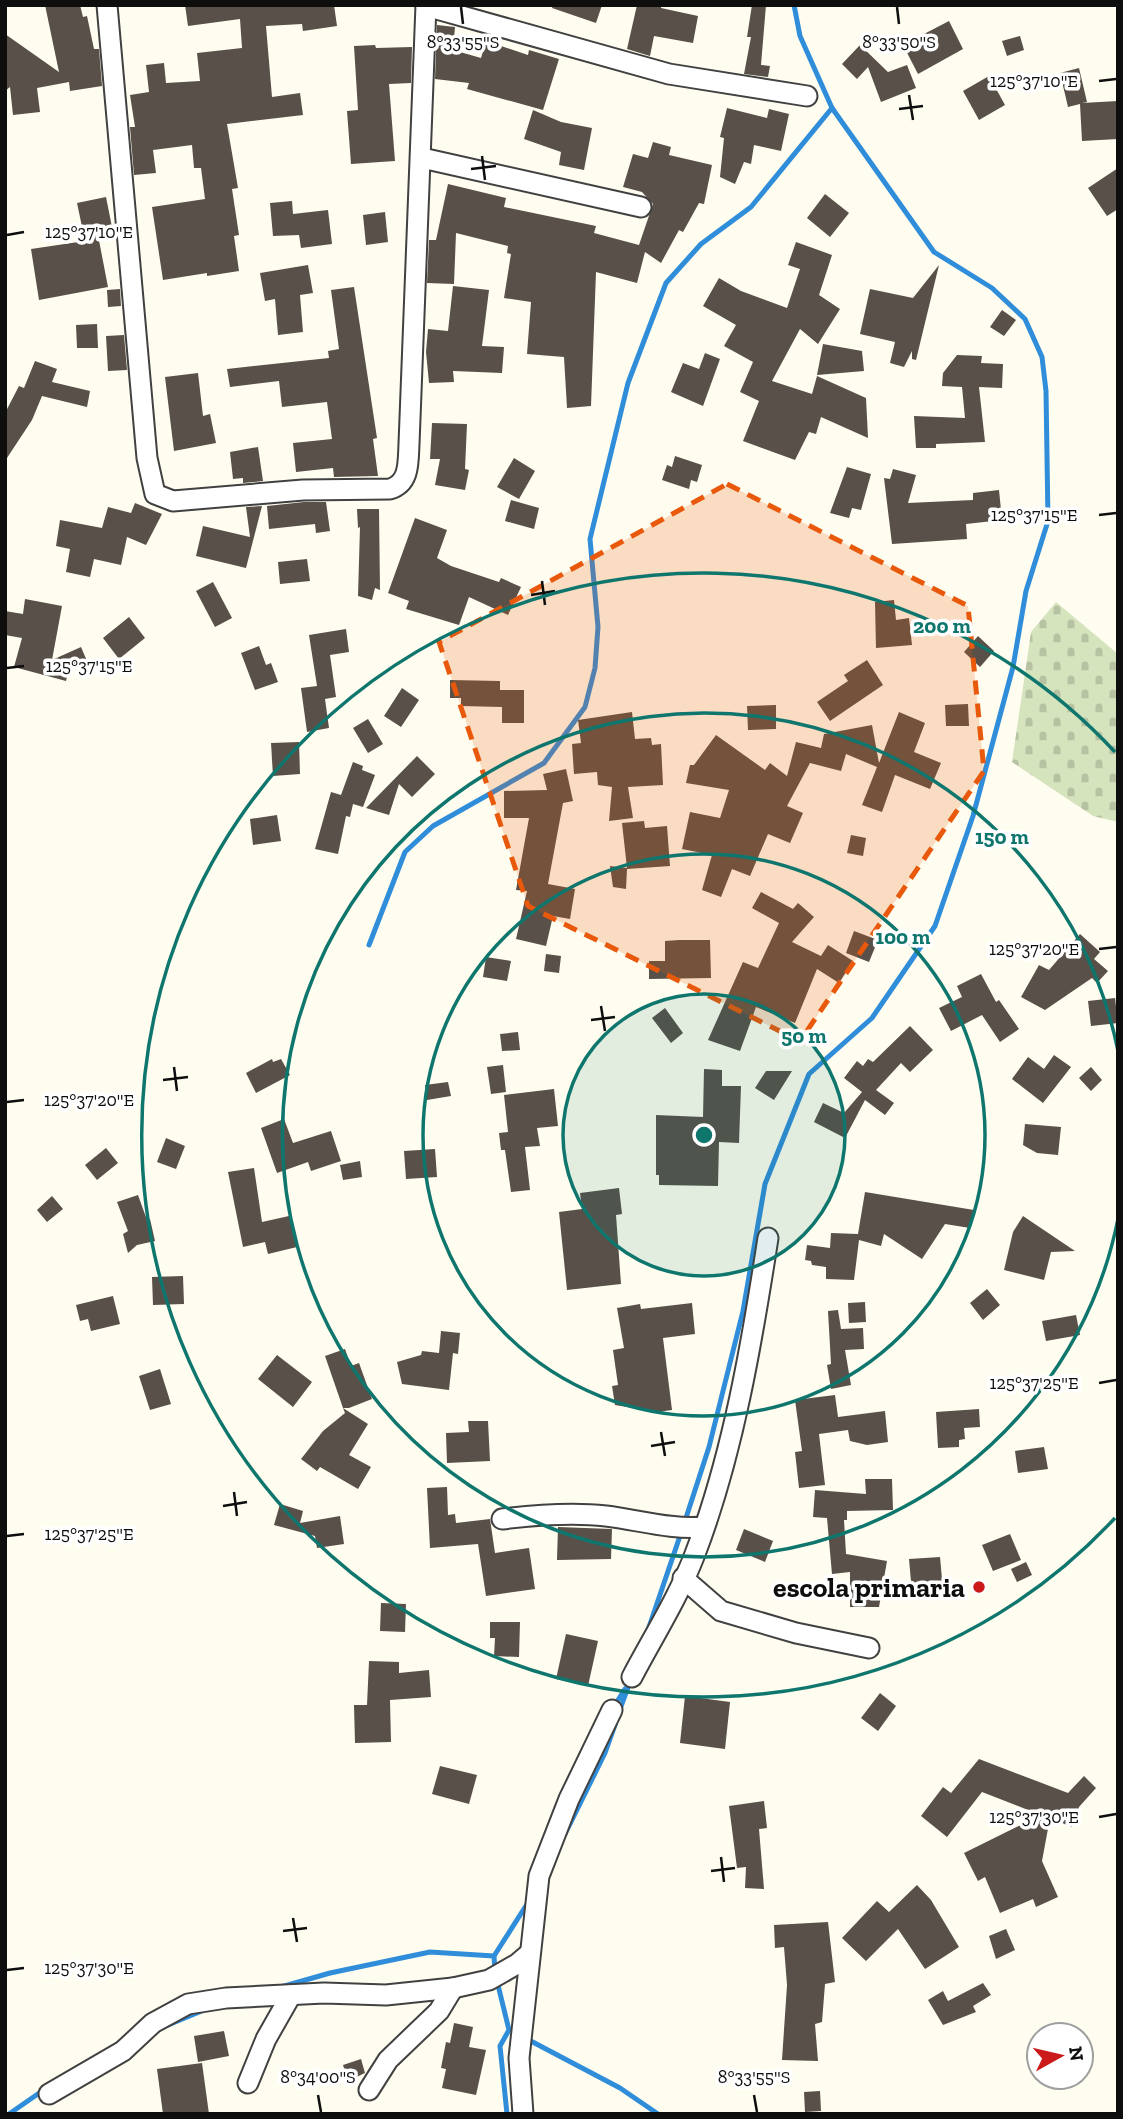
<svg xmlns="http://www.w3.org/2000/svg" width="1123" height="2119" font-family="'Zilla Slab',serif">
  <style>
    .cemetery { fill: url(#cemetery-stones) }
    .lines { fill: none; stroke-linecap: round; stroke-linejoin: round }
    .stream { stroke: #2f8dda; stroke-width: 5 }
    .building { fill: #585049 }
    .minor-casing { stroke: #414141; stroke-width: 23 }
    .minor { stroke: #fff; stroke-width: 19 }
    .marked { fill: #e8590c; fill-opacity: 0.2; stroke: #e8590c; stroke-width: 5; stroke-dasharray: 14 9; stroke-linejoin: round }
    .ticks { fill: none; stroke: #0e0e0e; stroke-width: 2.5 }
    .ring { fill: none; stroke: #0f766e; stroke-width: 3.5 }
    .poi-dot { fill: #cc1919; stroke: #fff; stroke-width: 2.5 }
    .labels { text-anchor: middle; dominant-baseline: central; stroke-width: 7; stroke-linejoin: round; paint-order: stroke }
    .poi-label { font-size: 28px; font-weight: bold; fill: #0e0e0e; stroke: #fff; text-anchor: end }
    .ticks-label { font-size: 18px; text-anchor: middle; fill: #0e0e0e; stroke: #fff; stroke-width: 7; stroke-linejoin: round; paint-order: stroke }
    .centre { fill: #0f766e; stroke: #fff; stroke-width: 3.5 }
    .ring-label { font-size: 21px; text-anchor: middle; font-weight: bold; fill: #0f766e; stroke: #fff; stroke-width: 7; stroke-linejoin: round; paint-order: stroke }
  </style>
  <defs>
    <pattern id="cemetery-stones" width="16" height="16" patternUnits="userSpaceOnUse" patternTransform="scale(1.75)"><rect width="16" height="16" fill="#d6e4be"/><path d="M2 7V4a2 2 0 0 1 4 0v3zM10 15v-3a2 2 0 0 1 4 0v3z" fill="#b6c2a2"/></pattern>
  </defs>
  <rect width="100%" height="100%" fill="#fffdf0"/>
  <polygon class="cemetery" points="1056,602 1118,654 1118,822 1093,816 1012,762 1031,632"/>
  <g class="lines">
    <g class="stream">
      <polyline points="369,945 405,852 433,826 544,763 585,707 595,668 598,627 590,539 628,383 666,283 701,244 751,207 832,108"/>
      <polyline points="684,1524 709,1447 743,1311 765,1184 809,1074 872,1018 935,926 973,816 1013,667 1026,591 1048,521 1046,391 1042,357 1025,319 992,288 934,252 832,108 800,36 794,5"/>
      <polyline points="648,1630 681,1533"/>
      <polyline points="613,1708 625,1689"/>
      <polyline points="619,1712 630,1682"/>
      <polyline points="565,1834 605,1753 615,1725"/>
      <polyline points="495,1972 494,1956 529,1901"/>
      <polyline points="497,1981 509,2030 500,2046 507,2114"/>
      <polyline points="281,1987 330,1973 430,1952 494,1956"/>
      <polyline points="168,2025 204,2010"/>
      <polyline points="527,2039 620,2088 658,2114"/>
      <polyline points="9,2114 45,2089"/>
    </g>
  </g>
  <g class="building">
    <polygon points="45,5 80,5 83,17 87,16 94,49 99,49 102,86 70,91 69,82 37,88 40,112 13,115 10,87 5,91 5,34 59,72"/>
    <polygon points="185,5 334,5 337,26 303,31 302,24 266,26 272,97 300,93 303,115 227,124 238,188 232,189 239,235 234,236 239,271 207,276 207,273 163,280 152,207 205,199 201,168 194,168 192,145 153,150 156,173 134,175 130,127 135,127 130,95 149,92 146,65 164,63 166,83 200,81 197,53 242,48 240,19 188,26"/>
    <polygon points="553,5 602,5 596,23 552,8"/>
    <polygon points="637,5 661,5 661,8 698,16 693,43 654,36 650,56 627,49"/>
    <polygon points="752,5 766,5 761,65 770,66 768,77 744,74 751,37 747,37"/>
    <polygon points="949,21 963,49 918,74 903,45"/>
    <polygon points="437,25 455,27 453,50 481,58 486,41 528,55 529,50 559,59 543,110 467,89 469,83 435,79"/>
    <polygon points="1020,36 1024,50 1007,56 1002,41"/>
    <polygon points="375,45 376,48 412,47 411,83 389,84 395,161 351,164 347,111 358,110 354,46"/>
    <polygon points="860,45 888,72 907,65 916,88 881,102 868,67 857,79 842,64"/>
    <polygon points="1079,68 1087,102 1082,103 1118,101 1118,139 1082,141 1080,104 1068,107 1060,73"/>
    <polygon points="989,76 1005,105 979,120 963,91"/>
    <polygon points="727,108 767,118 769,109 789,114 781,151 754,145 751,164 744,162 735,184 720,177 724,138 720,137"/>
    <polygon points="533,110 561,122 592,128 584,170 559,165 561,152 524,139"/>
    <polygon points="653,142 671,147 669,155 712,165 704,204 699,203 683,232 679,230 661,263 645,252 637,283 596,272 591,406 567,408 564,357 527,354 531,302 504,298 511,254 507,253 508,246 456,233 454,284 427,283 429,240 436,240 448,184 506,198 504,207 596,226 594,233 639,245 653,204 642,192 623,187 633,154 648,158"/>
    <polygon points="1118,168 1118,209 1107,216 1088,188"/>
    <polygon points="825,194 849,213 830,237 807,218"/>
    <polygon points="106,197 112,227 97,230 108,287 39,300 31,249 85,241 77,203"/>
    <polygon points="292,201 293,214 328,210 332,244 301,248 299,235 273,236 270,203"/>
    <polygon points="385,212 388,242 366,245 363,215"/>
    <polygon points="796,242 832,255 819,295 840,309 818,344 800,329 772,381 812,394 817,376 866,398 868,438 821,417 816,434 809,432 795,460 743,441 759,401 740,392 753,362 724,346 736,325 703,306 719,278 741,291 787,308 800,269 788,265"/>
    <polygon points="308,265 313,293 300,295 303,332 278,335 275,299 265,301 260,273"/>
    <polygon points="939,265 916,360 912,359 912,351 904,367 890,363 895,342 860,334 870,289 913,298"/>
    <polygon points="453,286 489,290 482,346 504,347 502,373 453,371 454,382 429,383 426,352 428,329 448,331"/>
    <polygon points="354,287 377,438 373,439 378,476 334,477 333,468 296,472 293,443 332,439 327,402 282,407 279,381 230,387 227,369 329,358 328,351 339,349 331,290"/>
    <polygon points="120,289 121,306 108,307 107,290"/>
    <polygon points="1002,310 1016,320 1004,336 990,327"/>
    <polygon points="97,324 98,348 77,348 76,325"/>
    <polygon points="124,335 127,370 108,371 106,336"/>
    <polygon points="823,344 862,351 864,371 817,375"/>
    <polygon points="705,353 720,359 703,406 671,392 683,363 699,369"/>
    <polygon points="957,355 982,356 981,363 1003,364 1002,388 979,387 985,442 936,444 936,448 916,448 914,416 965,418 962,387 942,386 943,373"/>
    <polygon points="35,361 57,369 52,382 90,391 87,407 42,396 32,420 5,461 5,413 19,386 24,388"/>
    <polygon points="198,373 203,416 210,414 216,443 174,451 165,377"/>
    <polygon points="432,423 467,424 465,469 469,470 465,490 435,485 440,459 430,459"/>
    <polygon points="258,447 263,481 243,483 243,478 233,479 230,452"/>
    <polygon points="675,456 702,465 697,482 691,480 689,489 662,480 667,465 672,467"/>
    <polygon points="514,458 535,471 519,499 497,487"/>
    <polygon points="847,467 871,474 861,510 852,508 849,518 830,513"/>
    <polygon points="893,469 916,475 908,503 973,500 973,493 999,490 1002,520 966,524 967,539 892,544 884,478 890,479"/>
    <polygon points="511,500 539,508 534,529 505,521"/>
    <polygon points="304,502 326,502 330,531 316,533 315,524 269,529 267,506"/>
    <polygon points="135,503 162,514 146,545 127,537 121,565 94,559 90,577 66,572 70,549 56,546 60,520 102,528 108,507 131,513"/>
    <polygon points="262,506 246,568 196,556 203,526 250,537 246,507"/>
    <polygon points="357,509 379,509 380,590 375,588 372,600 358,596 360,527 358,528"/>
    <polygon points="415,518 447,530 437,558 451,566 499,582 501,578 521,587 508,615 469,597 459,625 406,609 409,601 388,593"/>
    <polygon points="307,559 310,581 280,584 278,562"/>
    <polygon points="213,582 232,618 215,627 196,591"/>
    <polygon points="25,599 62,606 52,660 81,647 87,661 69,669 66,681 14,667 22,638 5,635 5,611 23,614"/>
    <polygon points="894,600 896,620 909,618 912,645 876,648 875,602"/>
    <polygon points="129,617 145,638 119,659 103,638"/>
    <polygon points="346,629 349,652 330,655 336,697 325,699 329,728 307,732 301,688 317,686 309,635"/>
    <polygon points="978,636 994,651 980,667 964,652"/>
    <polygon points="259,646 266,665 271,663 278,682 255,690 241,653"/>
    <polygon points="867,660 883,685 830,721 817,702 848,681 844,675"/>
    <polygon points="450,680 500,681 500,690 524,690 524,723 502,723 502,707 461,706 461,698 450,698"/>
    <polygon points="402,688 419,700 401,727 384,716"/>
    <polygon points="968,704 969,726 946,726 945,705"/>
    <polygon points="776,705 776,729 748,730 747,706"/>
    <polygon points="632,712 635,739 651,738 652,745 661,744 663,785 628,787 633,818 609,821 612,787 598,785 597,772 574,774 572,744 581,743 578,720"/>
    <polygon points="899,712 925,723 914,752 941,763 930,789 895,775 882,812 862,805 877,767 846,754 841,771 810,763 787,806 803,813 790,843 768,834 750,876 732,869 721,897 702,890 712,855 682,849 690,812 720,818 729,790 686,783 690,765 694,765 716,735 765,770 770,763 787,776 796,742 821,748 824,734 872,725 879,763"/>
    <polygon points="368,719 383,744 368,753 353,728"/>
    <polygon points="299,742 300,774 273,776 271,743"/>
    <polygon points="417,756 435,774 412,797 399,784 389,815 366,808"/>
    <polygon points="353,762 363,766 362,770 375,775 363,807 353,804 350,817 346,816 338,854 315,849 331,792 341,795"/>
    <polygon points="566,769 573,801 563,803 548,884 575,889 570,919 553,916 546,946 516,939 527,891 516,890 529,818 504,818 504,791 547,790 543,774"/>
    <polygon points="277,815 281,841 253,845 250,819"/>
    <polygon points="644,821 645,828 667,826 670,866 627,869 626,889 613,887 610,866 627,868 622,823"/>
    <polygon points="851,835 866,838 863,856 847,853"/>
    <polygon points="761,892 793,909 798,903 814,917 792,942 821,956 828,945 853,961 839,983 817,969 795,1023 756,1007 740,1051 708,1040 743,962 758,968 779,923 752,908"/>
    <polygon points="854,931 878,940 869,962 846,953"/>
    <polygon points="1080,934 1100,952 1094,959 1108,971 1097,983 1092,978 1045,1010 1021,997 1039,965 1049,970"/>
    <polygon points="679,940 710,940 711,978 649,979 649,961 665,961 665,941"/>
    <polygon points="546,954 561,956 559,973 544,971"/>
    <polygon points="486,957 511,961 507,981 483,977"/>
    <polygon points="981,974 996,1002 999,1000 1019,1029 1000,1042 982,1015 951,1031 939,1008 962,997 957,986"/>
    <polygon points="1115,998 1118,1023 1091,1026 1088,1001"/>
    <polygon points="665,1008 683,1033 671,1043 652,1018"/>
    <polygon points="910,1026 933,1050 910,1072 901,1063 876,1090 894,1103 885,1115 865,1100 845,1138 814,1122 823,1103 844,1113 862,1092 844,1078 857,1061 863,1066 868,1059 873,1062"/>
    <polygon points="518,1032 520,1050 502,1051 500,1034"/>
    <polygon points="1054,1055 1071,1067 1043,1103 1012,1079 1028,1057 1044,1069"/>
    <polygon points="272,1059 273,1062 281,1059 290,1075 256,1093 246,1073"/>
    <polygon points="503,1065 506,1092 491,1094 487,1067"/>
    <polygon points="1091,1067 1102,1080 1091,1091 1079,1078"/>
    <polygon points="704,1069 722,1070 722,1086 741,1086 739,1143 719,1142 718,1186 659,1185 659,1175 656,1175 656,1115 703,1117"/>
    <polygon points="766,1071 792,1071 774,1100 755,1088"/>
    <polygon points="448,1082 451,1096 427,1100 425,1085"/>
    <polygon points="554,1089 558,1126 537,1128 540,1146 525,1147 530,1190 511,1192 505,1150 501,1150 499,1133 508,1132 504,1095"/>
    <polygon points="284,1119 293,1143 331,1131 341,1161 311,1171 308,1162 277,1173 261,1128"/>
    <polygon points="1025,1124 1061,1127 1058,1155 1037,1153 1023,1145"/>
    <polygon points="166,1138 185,1146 176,1169 157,1162"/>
    <polygon points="106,1148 118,1163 97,1180 85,1165"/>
    <polygon points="435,1149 437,1177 406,1179 404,1151"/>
    <polygon points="360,1161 362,1177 343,1180 340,1165"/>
    <polygon points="254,1168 262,1222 289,1216 297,1247 268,1254 265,1242 243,1247 228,1172"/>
    <polygon points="619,1188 622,1214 616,1215 621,1284 567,1290 559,1212 582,1209 580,1193"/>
    <polygon points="865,1192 974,1210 970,1228 945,1224 922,1259 884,1234 881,1246 859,1240 854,1280 826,1279 826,1267 812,1265 811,1261 805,1260 807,1245 830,1248 831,1233 858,1234"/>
    <polygon points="138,1195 147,1220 150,1219 155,1241 137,1245 128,1253 123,1234 128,1231 117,1202"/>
    <polygon points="52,1196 63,1209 47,1222 37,1210"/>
    <polygon points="1023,1216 1075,1251 1051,1252 1044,1280 1004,1270 1013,1232"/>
    <polygon points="183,1276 184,1304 153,1305 152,1277"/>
    <polygon points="987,1289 1000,1305 983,1320 970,1303"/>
    <polygon points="113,1296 120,1324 91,1331 88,1319 80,1321 76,1305"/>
    <polygon points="865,1302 866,1322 849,1323 848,1303"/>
    <polygon points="692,1303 695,1334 663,1338 672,1410 657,1412 615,1405 612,1386 618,1385 613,1350 624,1348 617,1308 640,1304 641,1309"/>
    <polygon points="838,1310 841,1329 863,1328 864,1349 845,1350 851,1385 831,1389 827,1365 831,1364 828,1311"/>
    <polygon points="1076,1315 1080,1335 1046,1341 1042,1321"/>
    <polygon points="441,1331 460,1333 458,1354 453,1353 449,1390 402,1384 397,1362 421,1355 422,1351 439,1353"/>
    <polygon points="345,1349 351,1366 359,1363 372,1399 349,1408 343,1408 325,1356"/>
    <polygon points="277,1355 312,1382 293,1407 258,1379"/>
    <polygon points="160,1369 171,1404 150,1410 139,1376"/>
    <polygon points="835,1395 838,1417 885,1411 888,1442 867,1445 850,1441 848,1430 819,1434 825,1485 799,1488 795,1452 802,1451 795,1400"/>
    <polygon points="343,1408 368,1424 349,1455 371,1467 358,1489 320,1467 317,1471 301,1459 323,1431 345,1413"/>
    <polygon points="979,1409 980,1427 964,1428 965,1439 959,1440 959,1447 938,1448 936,1412"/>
    <polygon points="468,1421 488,1421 490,1461 447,1463 446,1433 469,1432"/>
    <polygon points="1044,1447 1048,1469 1018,1473 1015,1451"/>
    <polygon points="865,1479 892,1479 893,1510 847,1511 847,1520 844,1520 846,1554 887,1561 879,1607 850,1607 850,1572 832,1574 827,1518 813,1517 815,1490 866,1494"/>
    <polygon points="447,1487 448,1515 455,1514 456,1523 490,1519 495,1553 529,1548 535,1589 486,1596 478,1544 430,1548 427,1488"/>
    <polygon points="280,1504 303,1511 300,1523 340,1516 344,1544 317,1548 315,1536 274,1525"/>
    <polygon points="558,1527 612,1529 611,1559 557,1560"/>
    <polygon points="744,1529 773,1541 765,1562 736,1550"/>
    <polygon points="1010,1534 1021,1560 993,1571 982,1545"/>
    <polygon points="940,1557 943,1590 912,1593 909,1559"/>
    <polygon points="1026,1562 1032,1575 1017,1582 1011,1569"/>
    <polygon points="381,1603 406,1604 405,1632 380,1631"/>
    <polygon points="490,1622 520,1622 519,1657 494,1656 495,1638 490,1638"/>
    <polygon points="566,1634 598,1641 588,1686 556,1679"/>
    <polygon points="369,1661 399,1662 399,1673 429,1670 431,1697 390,1700 391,1742 355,1743 354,1705 367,1705"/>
    <polygon points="880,1693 896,1706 878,1731 861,1718"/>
    <polygon points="685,1696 730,1702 725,1749 680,1743"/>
    <polygon points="979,1759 1068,1793 1084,1776 1096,1788 1079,1807 1072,1827 1050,1818 1042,1861 1058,1897 1036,1907 1033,1899 1000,1913 985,1877 978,1881 964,1853 1041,1815 982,1792 947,1837 921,1816 943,1787 951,1793"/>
    <polygon points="440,1766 477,1775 469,1804 432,1794"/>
    <polygon points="764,1801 767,1828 759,1829 764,1889 745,1888 746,1867 737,1868 729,1806"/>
    <polygon points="917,1885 931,1900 959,1947 925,1969 898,1929 866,1961 842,1938 877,1901 889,1912"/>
    <polygon points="828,1922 835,1982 825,1984 822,2022 815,2024 818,2061 782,2060 787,1985 784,1947 775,1948 774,1925"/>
    <polygon points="1006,1929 1015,1950 996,1959 989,1936"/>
    <polygon points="983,1983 991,1995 973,2006 976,2012 943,2025 928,2000 943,1991 948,2001"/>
    <polygon points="454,2023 473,2027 469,2047 486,2050 476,2095 442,2088 446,2069 441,2068 446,2042 450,2043"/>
    <polygon points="224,2031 229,2056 198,2062 194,2036"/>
    <polygon points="361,2059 365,2073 348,2081 343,2065"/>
    <polygon points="202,2063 209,2114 163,2114 157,2069"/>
    <polygon points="820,2091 821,2111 805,2112 804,2092"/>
  </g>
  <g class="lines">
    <g class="minor-casing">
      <g id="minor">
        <path d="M107,5L147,458L155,494L173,501L303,490L390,489C410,483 408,462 409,444L426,5"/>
        <polyline points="426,6 669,74 807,96"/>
        <polyline points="422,158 641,207"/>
        <path d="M502,1519C535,1515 572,1512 606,1516C639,1520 671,1530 704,1527"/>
        <polyline points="683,1578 721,1611 796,1633 869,1648"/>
        <path d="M632,1677C653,1637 679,1596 695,1554C733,1455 752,1342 768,1238"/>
        <polyline points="248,2083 266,2039 291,1995"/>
        <polyline points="369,2090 388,2060 439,2011 453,1988"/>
        <polyline points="49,2094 123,2051 153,2023 188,2004 226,1998 324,1993 386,1995 453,1988 489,1980 517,1964 530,1953"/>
        <polyline points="523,2114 519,2058 539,1876 569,1799 612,1710"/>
      </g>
    </g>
    <use href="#minor" class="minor"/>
  </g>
  <path class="marked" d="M727,484L968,606L984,771L800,1041L528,906L439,642Z"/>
  <path class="ticks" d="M461,7L463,24M897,7L899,24M1099,81L1116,79M909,95L913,120M899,109L923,106M482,156L485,180M471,169L496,166M7,235L24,232M1099,515L1116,513M542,581L545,605M531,595L555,591M7,668L24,666M1099,949L1116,947M601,1006L605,1031M591,1020L615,1017M174,1067L177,1091M163,1080L188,1077M7,1102L24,1100M1099,1383L1116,1380M661,1432L665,1456M651,1446L675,1442M234,1492L237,1516M223,1506L247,1502M7,1536L24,1534M1099,1817L1116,1814M721,1857L724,1882M711,1871L735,1868M293,1918L297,1942M283,1931L307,1928M7,1970L24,1968M318,2095L321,2112M754,2095L757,2112"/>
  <circle cx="704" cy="1135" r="141" fill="#0f766e" fill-opacity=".12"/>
  <g class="ring">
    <circle cx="704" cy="1135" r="141"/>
    <circle cx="704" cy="1135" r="281"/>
    <path d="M1118 1219A422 422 0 1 1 1118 1051"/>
    <path d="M1115 1518A562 562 0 1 1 1115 752"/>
  </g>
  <circle class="poi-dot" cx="979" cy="1587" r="7"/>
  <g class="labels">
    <g class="poi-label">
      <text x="965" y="1587">escola primaria</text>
    </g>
  </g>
  <g class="ticks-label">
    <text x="463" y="48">8°33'55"S</text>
    <text x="899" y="48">8°33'50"S</text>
    <text x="1034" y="87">125°37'10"E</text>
    <text x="89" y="238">125°37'10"E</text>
    <text x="1034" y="521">125°37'15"E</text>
    <text x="89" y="672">125°37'15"E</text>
    <text x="1034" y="955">125°37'20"E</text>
    <text x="89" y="1106">125°37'20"E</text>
    <text x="1034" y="1389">125°37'25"E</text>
    <text x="89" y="1540">125°37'25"E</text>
    <text x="1034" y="1823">125°37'30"E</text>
    <text x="89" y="1974">125°37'30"E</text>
    <text x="318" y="2083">8°34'00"S</text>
    <text x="754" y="2083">8°33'55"S</text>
  </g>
  <circle cx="704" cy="1135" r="10" class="centre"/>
  <g class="ring-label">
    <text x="942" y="633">200 m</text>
    <text x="1002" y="844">150 m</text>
    <text x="903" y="944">100 m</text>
    <text x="804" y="1043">50 m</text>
  </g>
  <rect width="1123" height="2119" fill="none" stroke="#0e0e0e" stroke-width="14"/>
  <g transform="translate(1060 2056) rotate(82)"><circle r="33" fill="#ffffff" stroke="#9f9f9f" stroke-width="2"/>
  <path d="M0-5L12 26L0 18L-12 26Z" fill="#cc1919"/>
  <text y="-10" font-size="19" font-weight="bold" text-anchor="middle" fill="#0e0e0e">N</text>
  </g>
</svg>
